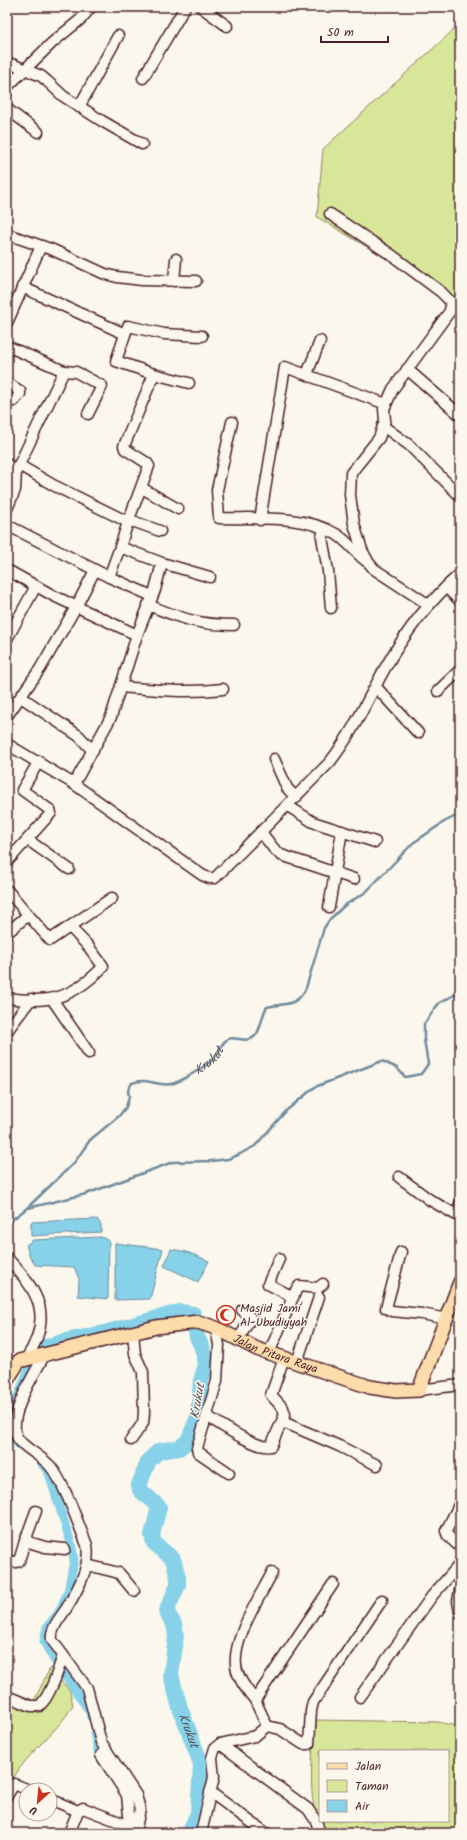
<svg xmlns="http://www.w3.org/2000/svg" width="467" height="1840" font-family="Kalam,sans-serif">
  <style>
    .green { fill: #d8e699; stroke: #918262; fill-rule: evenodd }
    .water { fill: #87d2e8; stroke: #6f8a9c }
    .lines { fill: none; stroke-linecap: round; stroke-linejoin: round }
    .stream { stroke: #6f8a9c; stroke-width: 2.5 }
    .canal { stroke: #87d2e8; stroke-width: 9 }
    .river { stroke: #87d2e8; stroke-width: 16 }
    .minor-casing { stroke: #4a1f2b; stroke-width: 13 }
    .major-casing { stroke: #4a1f2b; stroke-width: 16 }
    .minor { stroke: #fbf7ec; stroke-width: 10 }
    .major { stroke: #fddcac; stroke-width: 13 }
    .labels { text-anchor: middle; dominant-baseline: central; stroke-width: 3; stroke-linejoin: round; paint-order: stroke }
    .poi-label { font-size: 12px; fill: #4a1f2b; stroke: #fbf7ec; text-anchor: start }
    .street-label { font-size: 12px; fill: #4a1f2b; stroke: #fbf7ec }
    .water-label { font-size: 13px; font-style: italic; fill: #5c5564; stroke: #fbf7ec }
  </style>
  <rect width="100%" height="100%" fill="#fbf7ec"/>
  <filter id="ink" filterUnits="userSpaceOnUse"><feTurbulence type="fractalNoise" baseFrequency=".025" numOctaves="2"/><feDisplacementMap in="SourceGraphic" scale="8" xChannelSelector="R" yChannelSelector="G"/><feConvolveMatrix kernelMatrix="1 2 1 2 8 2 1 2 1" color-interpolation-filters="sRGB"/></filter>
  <g filter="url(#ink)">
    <g class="green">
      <polygon points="460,24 460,310 422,280 317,217 323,149"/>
      <path d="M50,1668L70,1691L73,1705C58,1732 30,1750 14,1777L7,1774V1714L12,1707L29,1711Z"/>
      <path d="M315,1720L438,1722L453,1725L460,1730V1833H323C305,1801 313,1755 315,1720ZM320,1751H448V1821H320Z"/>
    </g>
    <g class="water">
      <polygon points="97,1219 101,1225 101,1232 31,1236 31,1222"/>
      <polygon points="101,1237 109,1241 108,1299 78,1296 79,1279 74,1267 35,1265 30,1257 26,1245 33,1240"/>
      <polygon points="115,1243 163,1249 150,1299 115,1300"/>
      <polygon points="171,1249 187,1252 209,1261 198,1282 164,1266"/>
    </g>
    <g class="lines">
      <g class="stream">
        <polyline points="28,1208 86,1194 173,1162 212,1161 228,1159 238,1155 255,1146 287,1110 315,1087 382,1061 397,1068 405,1077 421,1074 428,1064 424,1039 424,1024 439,1003 460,992"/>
        <path id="s1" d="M7,1229L13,1219L27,1208L74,1163L90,1140L119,1116L126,1107L129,1097L128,1090L132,1083C148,1077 157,1087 171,1084C181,1082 208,1065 215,1057C219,1053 220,1046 225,1041C233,1033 247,1046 256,1035C262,1027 261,1016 267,1007C285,1003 297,1007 306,988L324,928L330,919L345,905L366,892L413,843L444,822L460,814"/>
      </g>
      <g class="canal">
        <polyline points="19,1445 10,1433 9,1420 35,1354"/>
        <polyline points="42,1464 48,1471 71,1543 74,1560 68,1592 58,1614 47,1627 44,1642 53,1658 90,1712 91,1717"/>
        <polyline points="94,1733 100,1758 102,1761"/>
      </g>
      <path class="river" id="s2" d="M37,1347H46L66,1341L108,1332L180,1312L193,1314L197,1337L202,1347L206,1364L201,1381L198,1417L188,1441L184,1444L179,1448L159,1451L149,1460L139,1485L140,1490L159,1507L152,1535L154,1543L173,1559L178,1577V1585L168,1607L167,1613L174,1624L176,1636L171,1675L180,1708L201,1764L198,1813L189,1833"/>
      <g class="minor-casing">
        <g id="minor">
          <polyline points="201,7 227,26"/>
          <polyline points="7,62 41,76 47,81 63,96 102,121 142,144"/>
          <polyline points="143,78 185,7"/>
          <polyline points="7,87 53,42 81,19 91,7"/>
          <polyline points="79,107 118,36"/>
          <polyline points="7,109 38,132"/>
          <polyline points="330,214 393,256 441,292 451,302 450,311 393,389 384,409 385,420 379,438 351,473 350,495 354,524 362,550 369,563 374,569 429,605"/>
          <polyline points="7,234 53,250 105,274 117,277 142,280 196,281"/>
          <polyline points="174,281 176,259"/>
          <polyline points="22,287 125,334"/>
          <polyline points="7,323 41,246"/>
          <polyline points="7,346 64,371 16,471 15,490 7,509"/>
          <polyline points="407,369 460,415"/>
          <polyline points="64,371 76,372 102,386 88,414"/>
          <polyline points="307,374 320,341"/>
          <polyline points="7,383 20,391 20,394 14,401"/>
          <polyline points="189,383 154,374 116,361 128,326 164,334 202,336"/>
          <path d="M232,422L217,490L219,518C257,519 302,514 336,534C347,540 355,553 366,561"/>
          <polyline points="383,426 409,445 460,496"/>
          <polyline points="7,464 16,471"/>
          <polyline points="19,465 53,485 128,522 149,466 147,463 125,449 124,446 154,374"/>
          <polyline points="142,488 178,509"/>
          <polyline points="260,520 285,367 386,404"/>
          <polyline points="7,525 109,577 152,596"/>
          <polyline points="324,529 322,537 328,571 331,608"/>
          <polyline points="160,531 135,522 128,522 120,547 162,563 210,577"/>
          <polyline points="9,571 54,596 137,635"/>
          <polyline points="109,577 120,547"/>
          <polyline points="446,587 460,601"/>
          <path d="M148,605C181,618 197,625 234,625"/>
          <polyline points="7,639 36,586"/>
          <path d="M121,687C156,690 189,693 223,689"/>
          <polyline points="376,687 418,733"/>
          <polyline points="438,691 460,670"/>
          <polyline points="21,697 79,736 93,751"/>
          <polyline points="7,716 40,669 76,607 95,570"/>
          <path d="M7,744L74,784L202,875L209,878H215L330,762C352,734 367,701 384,670C404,634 429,601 460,574"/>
          <polyline points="274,759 287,788 296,798"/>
          <polyline points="74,784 111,717 137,635 155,590 162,563"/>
          <polyline points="288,806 313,822 375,842"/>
          <polyline points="261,832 274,849 281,855 354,879"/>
          <polyline points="28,840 69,869"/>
          <polyline points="7,862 51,813 50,810 22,790 39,761"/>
          <polyline points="7,890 50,940 112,898"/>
          <polyline points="329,907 342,831"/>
          <polyline points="7,933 28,915"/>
          <path d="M7,998C50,1004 72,998 102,968L103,966L88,946L70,927"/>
          <polyline points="52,999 89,1053"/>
          <polyline points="7,1031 31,999"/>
          <polyline points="399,1177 430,1200 460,1217"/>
          <polyline points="460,1204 460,1210"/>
          <polyline points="401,1252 386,1308 392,1311 422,1314 447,1319"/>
          <path d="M7,1258C39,1292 54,1316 26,1359"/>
          <polyline points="279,1259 268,1284 293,1297"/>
          <polyline points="216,1328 219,1345 217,1381 197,1448 198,1452 229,1473"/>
          <polyline points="238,1340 251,1318 242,1310"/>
          <polyline points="269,1353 297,1288 299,1286 318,1288 323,1284"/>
          <path d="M44,1356C34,1374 4,1421 19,1440C28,1451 42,1456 51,1467C65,1484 78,1524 87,1545C91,1567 77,1591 66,1609C60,1618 50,1629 52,1640L87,1688L101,1742L136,1795L140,1809L135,1833"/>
          <polyline points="297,1362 319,1297"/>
          <polyline points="419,1390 460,1385"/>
          <path d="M207,1416C220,1424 257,1450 271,1446L285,1414L283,1408L271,1395L284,1358"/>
          <polyline points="283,1422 339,1446 377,1465"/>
          <polyline points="131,1440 143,1423 144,1413 143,1372 135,1354 133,1333"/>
          <polyline points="460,1503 446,1531 448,1536 460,1547"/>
          <polyline points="25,1541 36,1511"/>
          <polyline points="7,1561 16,1562 19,1561 25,1541 45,1547 65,1549"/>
          <polyline points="87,1565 119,1573 134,1591"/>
          <polyline points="460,1591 458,1601 460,1613"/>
          <path d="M7,1696L31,1706H39C50,1698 59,1668 63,1655"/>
          <polyline points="360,1697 432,1596 460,1564"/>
          <path d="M255,1700C248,1691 240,1682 237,1671C229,1643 260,1597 272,1573"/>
          <polyline points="267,1726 255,1700 333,1584"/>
          <polyline points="220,1744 308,1809 316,1821 320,1833"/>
          <polyline points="210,1792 266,1833"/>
          <polyline points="7,1796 14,1784 29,1790"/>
          <polyline points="50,1799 78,1811"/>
          <polyline points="69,1833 78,1811 83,1808 130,1826 127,1795 101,1755"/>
          <polyline points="201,1833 214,1777 212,1758 215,1748 220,1744 255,1736 267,1726 280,1729 303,1744 309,1744 311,1711 313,1702 382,1600"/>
        </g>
      </g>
      <g class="major-casing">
        <g id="major">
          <path id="s3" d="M7,1380L19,1361L156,1327L198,1322L216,1328L257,1349L370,1387L396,1391L419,1390L460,1282"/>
        </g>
      </g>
      <use href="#minor" class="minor"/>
      <use href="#major" class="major"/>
    </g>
  </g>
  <defs>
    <g id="mosque-ring" transform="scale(1)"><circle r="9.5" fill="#fbf7ec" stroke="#c8321e" stroke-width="1.5"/><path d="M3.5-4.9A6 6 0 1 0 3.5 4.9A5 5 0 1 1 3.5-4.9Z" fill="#c8321e"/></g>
  </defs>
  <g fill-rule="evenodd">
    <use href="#mosque-ring" x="226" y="1315"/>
  </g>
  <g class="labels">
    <g class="poi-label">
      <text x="240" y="1308">Masjid Jami'<tspan x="240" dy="14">Al-Ubudiyyah</tspan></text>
    </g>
    <g class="street-label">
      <text stroke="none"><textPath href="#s3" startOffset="290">Jalan Pitara Raya</textPath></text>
    </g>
    <g class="water-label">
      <text stroke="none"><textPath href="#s1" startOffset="282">Krukut</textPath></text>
      <text transform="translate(198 1401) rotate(-80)">Krukut</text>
      <text stroke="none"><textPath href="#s2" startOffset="637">Krukut</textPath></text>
    </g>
  </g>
  <rect width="467" height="1840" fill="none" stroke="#fbf7ec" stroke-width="24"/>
  <rect x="12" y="12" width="443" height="1816" fill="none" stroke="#4a1f2b" stroke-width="1.5" filter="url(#ink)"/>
  <rect x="319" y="1750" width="130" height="72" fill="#fbf7ec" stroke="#b4a19f"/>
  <rect x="327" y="1763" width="20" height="6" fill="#fddcac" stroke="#b4a19f"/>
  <text x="355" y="1770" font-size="12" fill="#4a1f2b">Jalan</text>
  <rect x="327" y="1780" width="20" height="12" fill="#d8e699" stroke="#b4a19f"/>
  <text x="355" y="1790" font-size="12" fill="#4a1f2b">Taman</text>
  <rect x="327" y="1800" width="20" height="12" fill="#87d2e8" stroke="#b4a19f"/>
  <text x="355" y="1810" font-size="12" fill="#4a1f2b">Air</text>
  <g transform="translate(38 1802) rotate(207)"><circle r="19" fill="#fbf7ec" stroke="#b4a19f"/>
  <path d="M0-3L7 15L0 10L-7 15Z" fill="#c8321e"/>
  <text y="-6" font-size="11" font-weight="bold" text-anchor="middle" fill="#4a1f2b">U</text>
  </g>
  <path d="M321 36v6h67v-6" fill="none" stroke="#4a1f2b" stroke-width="2"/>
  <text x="327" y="36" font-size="12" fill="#4a1f2b" stroke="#fbf7ec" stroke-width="3" paint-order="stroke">50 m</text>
</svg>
